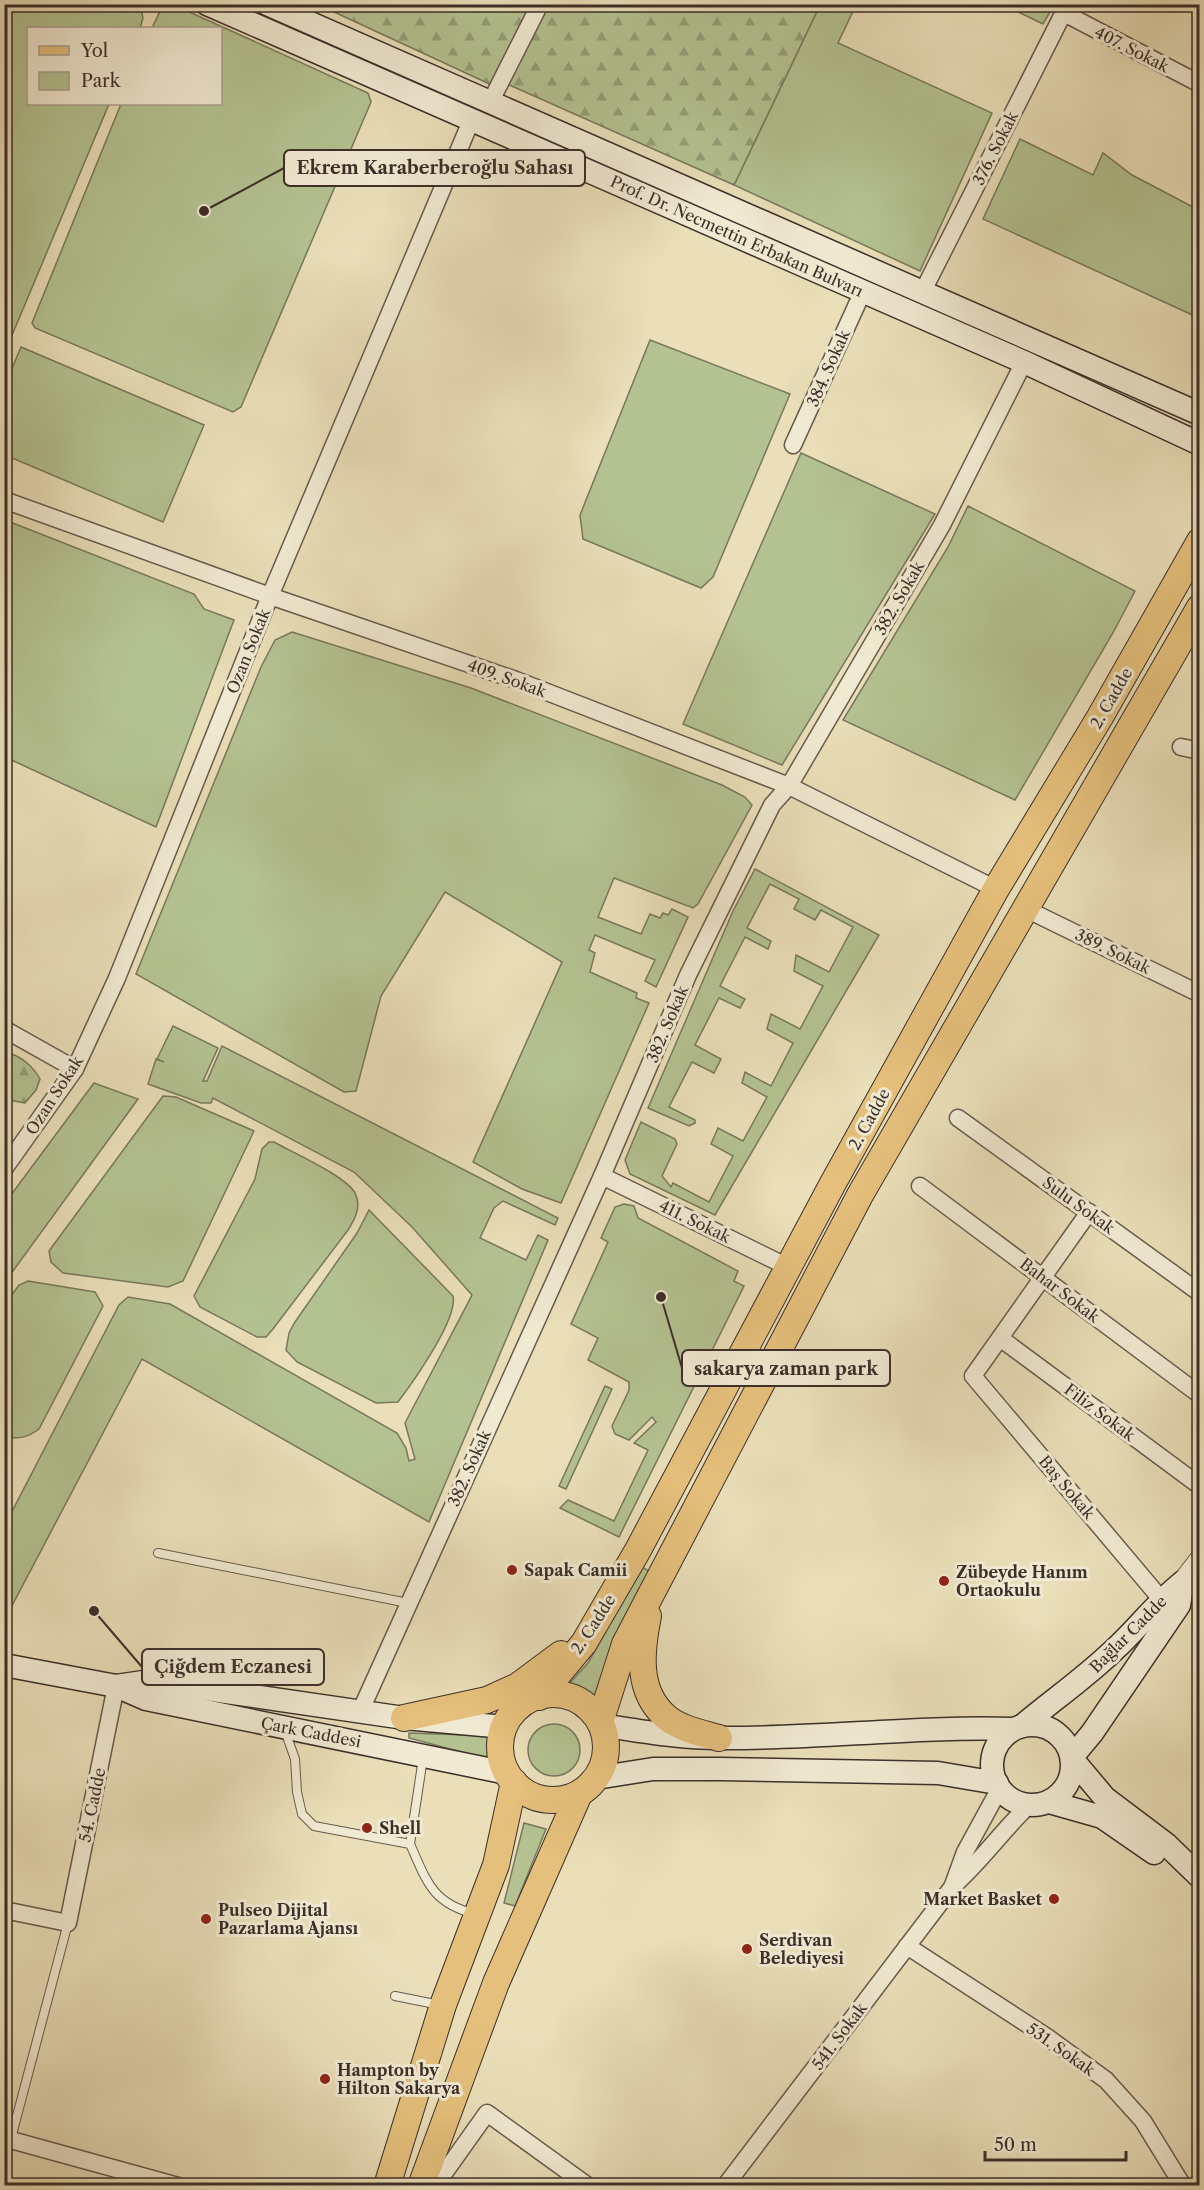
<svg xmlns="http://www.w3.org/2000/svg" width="1204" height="2190" font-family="'Libre Caslon Text',serif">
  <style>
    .green { fill: #b4c291; stroke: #78785e; stroke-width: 1.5 }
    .forest { fill: url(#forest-firs); stroke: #78785e; stroke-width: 1.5 }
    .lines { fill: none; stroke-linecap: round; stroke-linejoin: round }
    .service-casing { stroke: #685b4e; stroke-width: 10 }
    .minor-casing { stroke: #685b4e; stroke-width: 19 }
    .tertiary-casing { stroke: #685b4e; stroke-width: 23 }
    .secondary-casing { stroke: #3c2f2a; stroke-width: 25 }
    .primary-casing { stroke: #3c2f2a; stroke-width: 28 }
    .service { stroke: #f1ead2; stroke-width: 8 }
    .minor { stroke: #f1ead2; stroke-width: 16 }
    .tertiary { stroke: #f1ead2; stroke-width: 21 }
    .secondary { stroke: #f1ead2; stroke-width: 22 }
    .primary { stroke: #e5c07c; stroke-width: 26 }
    .poi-dot { fill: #8f2418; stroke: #f1ead2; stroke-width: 2 }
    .labels { text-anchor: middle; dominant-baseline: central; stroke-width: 6; stroke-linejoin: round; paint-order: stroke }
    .street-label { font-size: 16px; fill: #3c2f2a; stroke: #f1ead2 }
    .poi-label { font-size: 16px; font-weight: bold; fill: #3c2f2a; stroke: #f1ead2; text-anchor: start }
    .leader { fill: none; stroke: #3c2f2a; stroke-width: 2 }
    .callout-dot { fill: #3c2f2a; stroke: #f1ead2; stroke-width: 2 }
    .callout { fill: #f1ead2; stroke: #3c2f2a; stroke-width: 2 }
    .callout-label { font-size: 18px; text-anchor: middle; font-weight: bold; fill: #3c2f2a }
  </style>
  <defs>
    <pattern id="forest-firs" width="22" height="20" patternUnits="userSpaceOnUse" patternTransform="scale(1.5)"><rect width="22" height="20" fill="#b4c291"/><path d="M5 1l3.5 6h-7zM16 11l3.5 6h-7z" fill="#949e77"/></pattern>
  </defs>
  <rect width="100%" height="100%" fill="#eadfb9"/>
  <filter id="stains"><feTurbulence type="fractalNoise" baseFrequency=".00333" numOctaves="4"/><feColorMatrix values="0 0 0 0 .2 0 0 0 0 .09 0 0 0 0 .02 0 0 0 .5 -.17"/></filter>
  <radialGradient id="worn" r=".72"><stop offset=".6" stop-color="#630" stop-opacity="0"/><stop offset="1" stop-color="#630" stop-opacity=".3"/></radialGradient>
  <g class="green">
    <polygon points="5,4 140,5 143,18 140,28 28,28 28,104 109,104 5,352"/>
    <polygon points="163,5 174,5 368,93 371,102 241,407 233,412 35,328 32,323 121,104 220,104 220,28 152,28"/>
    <polygon points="820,5 856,5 838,43 992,113 920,271 734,185"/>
    <polygon points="1004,5 1054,5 1043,24"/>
    <polygon points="1020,139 1093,175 1103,153 1132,175 1191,206 1199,207 1199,318 983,219"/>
    <polygon points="650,340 790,394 713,577 701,588 583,539 580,515"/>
    <polygon points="21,347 204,425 163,522 5,455 5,385"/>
    <polygon points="801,453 935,514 782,765 683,724"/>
    <polygon points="968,506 1135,591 1114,631 1015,800 843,720 948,547"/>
    <polygon points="5,520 194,594 204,609 234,620 156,827 5,757"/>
    <polygon points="292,632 471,688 722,785 745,797 752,805 698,904 693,908 614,878 598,917 641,934 650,914 660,918 663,913 668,915 672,909 688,917 656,987 645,981 655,960 595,935 589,950 595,953 590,972 637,993 636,998 649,1003 561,1203 522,1189 473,1162 562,962 445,892 381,996 356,1091 344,1092 136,974 261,667 275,640"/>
    <polygon points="755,869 879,935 715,1215 630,1174 625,1160 641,1122 675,1139 677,1144 662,1176 671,1187 673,1183 709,1202 733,1156 711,1144 718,1128 743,1141 767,1097 742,1083 745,1072 771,1086 793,1043 767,1029 771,1014 800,1029 823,986 794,971 796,955 829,972 853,927 821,910 815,920 794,909 799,899 770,884 747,928 771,941 768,949 745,937 720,986 745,999 740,1008 719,998 695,1045 721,1059 714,1073 692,1062 669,1107 695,1120 695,1123 689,1126 648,1108 733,911"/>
    <polygon points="173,1026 218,1048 203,1081 207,1081 222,1046 558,1218 555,1225 503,1201 494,1208 480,1238 526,1260 538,1235 548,1240 429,1522 142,1359 5,1619 5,1525 119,1305 128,1297 170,1304 397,1433 406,1448 409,1461 415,1459 405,1423 472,1295 412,1227 354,1172 213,1098 211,1103 201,1103 148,1084 156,1059 164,1062 157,1059"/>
    <polygon points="94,1083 138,1099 5,1282 5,1203"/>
    <polygon points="163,1096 176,1097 254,1131 183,1281 168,1287 63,1273 51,1262 49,1251"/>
    <path d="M269,1142H274C293,1153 349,1177 356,1195C361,1208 355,1219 348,1230L273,1329L266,1337H257L200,1307L194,1296L255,1179L262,1149Z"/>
    <polygon points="624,1204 634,1206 638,1218 738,1271 734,1281 744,1286 619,1537 560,1508 568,1500 614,1521 648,1450 634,1443 656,1422 652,1417 629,1440 615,1434 612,1426 629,1390 629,1382 588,1360 598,1338 571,1324 608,1242 601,1238 615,1207"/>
    <path d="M369,1210L453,1296C458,1319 413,1382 398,1402L376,1403L297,1362L286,1350L289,1333L295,1322L357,1233Z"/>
    <path d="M28,1281L95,1292L103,1306L39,1429C27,1438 19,1439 5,1437V1304L19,1285Z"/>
    <polygon points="605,1386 612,1389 566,1489 559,1486"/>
    <polygon points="642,1567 649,1571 610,1651 597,1702 583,1692 568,1689 568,1685 588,1663"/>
    <circle cx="554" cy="1750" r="26"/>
    <polygon points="409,1733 494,1736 492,1743 495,1761 409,1738"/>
    <polygon points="524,1823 546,1829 515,1906 504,1903"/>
  </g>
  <g class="forest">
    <polygon points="319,5 537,5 496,87"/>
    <polygon points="547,5 820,5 734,185 505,83"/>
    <path d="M8,1053C22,1056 34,1068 40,1079L36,1090L25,1103L14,1101L5,1095V1054Z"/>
  </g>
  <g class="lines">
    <g class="service-casing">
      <g id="service">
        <polyline points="158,1553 408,1603"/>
        <path d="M285,1731L295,1759L297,1792L302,1814L314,1826L410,1844C427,1882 432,1903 475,1914"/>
        <polyline points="410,1844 423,1758"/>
        <polyline points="395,1996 440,2005"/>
        <polyline points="4,2165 68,1923"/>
      </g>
    </g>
    <g class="minor-casing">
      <g id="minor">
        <polyline points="1064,13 1200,84"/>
        <polyline points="493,103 495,93 540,4"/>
        <polyline points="923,291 1068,4"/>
        <polyline points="793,445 863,291"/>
        <polyline points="4,500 270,596 516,680 789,786 996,889"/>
        <polyline points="1181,747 1200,751"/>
        <polyline points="1026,909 1200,994"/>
        <polyline points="4,1029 75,1069"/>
        <polyline points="958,1118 1200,1293"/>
        <polyline points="4,1169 75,1069 117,978 270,596 471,121"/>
        <polyline points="602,1176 788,1267"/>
        <polyline points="920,1186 1200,1395"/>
        <polyline points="1089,1212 973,1376 1161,1599"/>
        <polyline points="1000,1338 1200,1486"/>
        <polyline points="360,1712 602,1176 688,975 772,805 789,786 942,525 1024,362"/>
        <polyline points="953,1885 965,1852 1000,1788"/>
        <polyline points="4,1910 68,1923 116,1686"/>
        <polyline points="907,1946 1047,2037 1106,2080 1143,2121 1183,2186"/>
        <polyline points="11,2140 178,2186"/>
        <polyline points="435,2186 487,2113 588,2186"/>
        <path d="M725,2186L953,1886C981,1861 1002,1831 1029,1805"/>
      </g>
    </g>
    <g class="tertiary-casing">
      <polyline id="tertiary" points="1183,1582 1200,1560"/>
    </g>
    <g class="secondary-casing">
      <g id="secondary">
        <polyline points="207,4 1024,362 1200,444"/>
        <polyline points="267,4 1200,414"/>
        <polyline points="4,1665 116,1686 146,1699 507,1773"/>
        <polyline points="116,1686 150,1681 404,1718 505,1727"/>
        <circle cx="1032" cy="1765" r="40"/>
        <path d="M601,1725C641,1731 679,1738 719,1738C817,1739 915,1726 1013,1729"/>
        <path d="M1022,1726C1053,1700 1085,1678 1114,1650C1139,1627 1156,1603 1183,1582"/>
        <polyline points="1072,1757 1092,1733 1179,1605 1183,1582"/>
        <polyline points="1073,1760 1105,1798 1166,1844 1200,1877"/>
        <polyline points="596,1778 653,1769 720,1769 938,1773 997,1783"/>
        <polyline points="1049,1802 1102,1817 1154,1853"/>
      </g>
    </g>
    <g class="primary-casing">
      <g id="primary">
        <path d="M648,1616C641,1651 636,1691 666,1717C680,1729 702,1733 719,1738"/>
        <circle cx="553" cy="1747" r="53"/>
        <polyline points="539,1697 584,1643 638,1550 832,1185 996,889 1100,717 1200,541"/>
        <polyline points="404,1718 487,1700 518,1686 561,1654"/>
        <polyline points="600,1722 625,1644 860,1195 1200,607"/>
        <polyline points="387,2186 443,2005 496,1865 514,1782"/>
        <polyline points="421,2186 496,1983 579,1794"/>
      </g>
    </g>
    <use href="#service" class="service"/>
    <use href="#minor" class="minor"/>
    <use href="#tertiary" class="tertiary"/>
    <use href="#secondary" class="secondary"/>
    <use href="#primary" class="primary"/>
  </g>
  <g class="poi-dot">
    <circle cx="512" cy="1570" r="6"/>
    <circle cx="944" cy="1581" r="6"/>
    <circle cx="367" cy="1828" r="6"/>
    <circle cx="1054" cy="1899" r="6"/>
    <circle cx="206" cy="1919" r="6"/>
    <circle cx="747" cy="1949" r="6"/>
    <circle cx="325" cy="2079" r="6"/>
  </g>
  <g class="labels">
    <g class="street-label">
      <text transform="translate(1132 49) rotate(27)">407. Sokak</text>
      <text transform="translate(995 148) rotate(-63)">376. Sokak</text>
      <text transform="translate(737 236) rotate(24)">Prof. Dr. Necmettin Erbakan Bulvarı</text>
      <text transform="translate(828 368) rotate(-66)">384. Sokak</text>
      <text transform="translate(899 598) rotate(-60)">382. Sokak</text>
      <text transform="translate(248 651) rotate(-68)">Ozan Sokak</text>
      <text transform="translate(507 678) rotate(20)">409. Sokak</text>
      <text transform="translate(1111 698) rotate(-60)">2. Cadde</text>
      <text transform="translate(1113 951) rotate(26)">389. Sokak</text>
      <text transform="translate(667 1024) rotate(-67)">382. Sokak</text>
      <text transform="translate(54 1095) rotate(-57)">Ozan Sokak</text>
      <text transform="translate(869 1119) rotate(-61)">2. Cadde</text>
      <text transform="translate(1079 1205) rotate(36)">Sulu Sokak</text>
      <text transform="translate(695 1221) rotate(26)">411. Sokak</text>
      <text transform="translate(1060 1290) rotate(37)">Bahar Sokak</text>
      <text transform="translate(1100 1412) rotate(37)">Filiz Sokak</text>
      <text transform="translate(469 1468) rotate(-66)">382. Sokak</text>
      <text transform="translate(1067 1487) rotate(50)">Baş Sokak</text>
      <text transform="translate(593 1624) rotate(-57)">2. Cadde</text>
      <text transform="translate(1128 1634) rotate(-45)">Bağlar Cadde</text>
      <text transform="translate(311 1732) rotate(11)">Çark Caddesi</text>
      <text transform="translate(92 1805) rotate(-78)">54. Cadde</text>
      <text transform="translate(839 2036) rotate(-53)">541. Sokak</text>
      <text transform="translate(1061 2049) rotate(35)">531. Sokak</text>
    </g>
    <g class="poi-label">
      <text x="524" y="1570">Sapak Camii</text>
      <text x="956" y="1572">Zübeyde Hanım<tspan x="956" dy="18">Ortaokulu</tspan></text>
      <text x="379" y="1828">Shell</text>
      <text x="1042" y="1899" text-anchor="end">Market Basket</text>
      <text x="218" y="1910">Pulseo Dijital<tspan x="218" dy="18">Pazarlama Ajansı</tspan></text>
      <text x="759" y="1940">Serdivan<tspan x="759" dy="18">Belediyesi</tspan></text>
      <text x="337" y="2070">Hampton by<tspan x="337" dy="18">Hilton Sakarya</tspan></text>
    </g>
  </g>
  <path class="leader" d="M204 211L284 168M661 1297L682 1368M94 1611L142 1667"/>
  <g class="callout-dot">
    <circle cx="204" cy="211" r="6"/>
    <circle cx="661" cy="1297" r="6"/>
    <circle cx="94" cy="1611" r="6"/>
  </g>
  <g class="callout">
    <rect x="284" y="150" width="301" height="36" rx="6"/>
    <rect x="682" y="1350" width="208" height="36" rx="6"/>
    <rect x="142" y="1649" width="182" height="36" rx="6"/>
  </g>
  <g class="callout-label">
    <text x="435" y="174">Ekrem Karaberberoğlu Sahası</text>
    <text x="786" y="1375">sakarya zaman park</text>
    <text x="233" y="1673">Çiğdem Eczanesi</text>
  </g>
  <rect width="1204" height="2190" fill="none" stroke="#eadfb9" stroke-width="24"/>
  <rect x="6" y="6" width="1192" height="2178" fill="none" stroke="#3c2f2a" stroke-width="3"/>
  <rect x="12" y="12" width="1180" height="2166" fill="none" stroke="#3c2f2a" stroke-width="1.5"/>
  <rect x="27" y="27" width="195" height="78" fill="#f1ead2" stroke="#a99f8f" stroke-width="1.5"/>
  <rect x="39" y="46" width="30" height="9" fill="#e5c07c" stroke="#a99f8f" stroke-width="1.5"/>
  <text x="81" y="57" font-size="18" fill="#3c2f2a">Yol</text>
  <rect x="39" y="72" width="30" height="18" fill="#b4c291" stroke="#a99f8f" stroke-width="1.5"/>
  <text x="81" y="87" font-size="18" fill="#3c2f2a">Park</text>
  <path d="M985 2151v9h141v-9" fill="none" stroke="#3c2f2a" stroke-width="3"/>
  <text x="994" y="2151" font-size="18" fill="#3c2f2a" stroke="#f1ead2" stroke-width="4.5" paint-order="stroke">50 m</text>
  <rect width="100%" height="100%" filter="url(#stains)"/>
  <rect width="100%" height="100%" fill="url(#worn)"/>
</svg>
